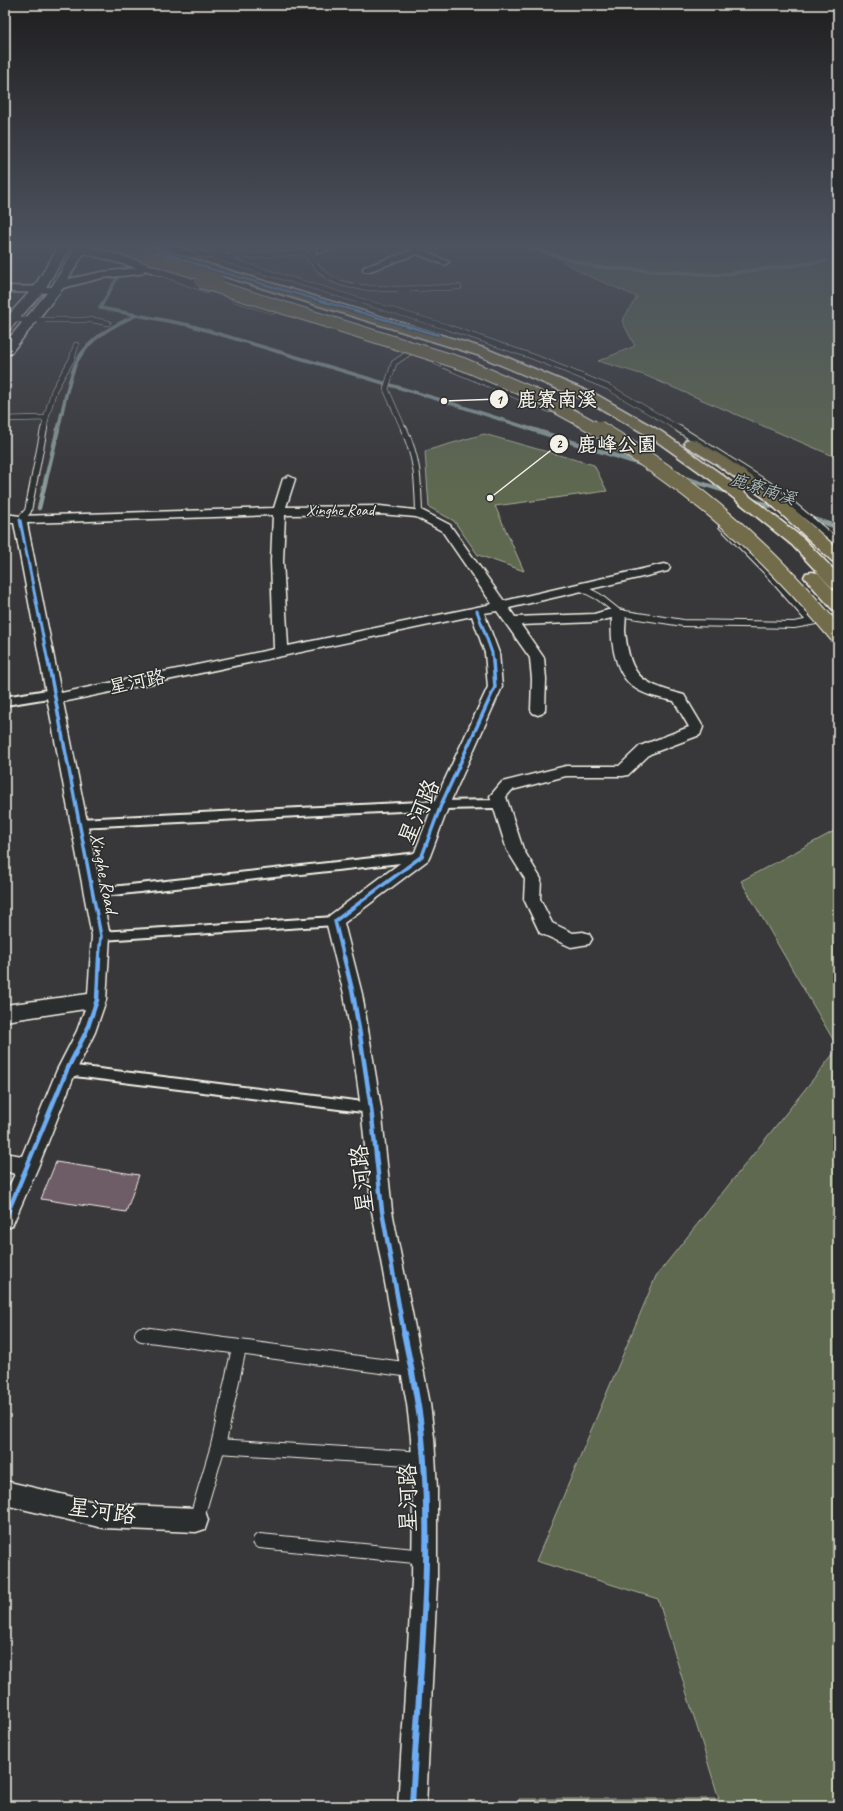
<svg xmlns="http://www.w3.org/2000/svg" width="843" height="1811" font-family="Caveat,'LXGW WenKai TC',sans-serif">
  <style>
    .green { fill: #5f6950; stroke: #aaad9c }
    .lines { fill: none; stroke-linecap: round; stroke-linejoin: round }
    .stream-far1 { stroke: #8d9e9c; stroke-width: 3.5 }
    .stream { stroke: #8d9e9c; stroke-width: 4.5 }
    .building { fill: #6e5d66; stroke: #f4f1e8 }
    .lane-far4-casing { stroke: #f4f1e8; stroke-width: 6 }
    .lane-far3-casing { stroke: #f4f1e8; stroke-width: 8 }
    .lane-far2-casing { stroke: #f4f1e8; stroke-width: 12 }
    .lane-far1-casing { stroke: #f4f1e8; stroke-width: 14 }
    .lane-casing { stroke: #f4f1e8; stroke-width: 16 }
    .street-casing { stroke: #f4f1e8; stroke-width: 3 }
    .secondary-casing { stroke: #f4f1e8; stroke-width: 3 }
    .primary-casing { stroke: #f4f1e8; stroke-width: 3 }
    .lane-far4 { stroke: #2a2d2e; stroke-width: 5 }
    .lane-far3 { stroke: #2a2d2e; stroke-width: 6 }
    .lane-far2 { stroke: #2a2d2e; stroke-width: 8 }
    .lane-far1 { stroke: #2a2d2e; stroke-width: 10 }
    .lane { stroke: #2a2d2e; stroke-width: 14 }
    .street { fill: #2a2d2e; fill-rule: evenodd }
    .secondary { fill: #2a2d2e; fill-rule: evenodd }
    .primary { fill: #736c4b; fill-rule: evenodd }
    .primary-bridge-far1-casing { stroke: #f4f1e8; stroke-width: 14; stroke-linecap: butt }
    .primary-bridge-casing { stroke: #f4f1e8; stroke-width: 18; stroke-linecap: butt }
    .primary-bridge-far1 { stroke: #736c4b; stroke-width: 12 }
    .primary-bridge { stroke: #736c4b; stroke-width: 16 }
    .cycleway-far4-casing { stroke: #2a2d2e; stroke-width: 4 }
    .cycleway-far3-casing { stroke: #2a2d2e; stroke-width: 5 }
    .cycleway-far2-casing { stroke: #2a2d2e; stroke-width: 6 }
    .cycleway-far1-casing { stroke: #2a2d2e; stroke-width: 7 }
    .cycleway-casing { stroke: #2a2d2e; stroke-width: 8 }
    .cycleway-far4 { stroke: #6dadf4; stroke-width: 2.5 }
    .cycleway-far3 { stroke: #6dadf4; stroke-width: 3 }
    .cycleway-far2 { stroke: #6dadf4; stroke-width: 3.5 }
    .cycleway-far1 { stroke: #6dadf4; stroke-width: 4.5 }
    .cycleway { stroke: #6dadf4; stroke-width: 6 }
    .labels { text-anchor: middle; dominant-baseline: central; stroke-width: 3; stroke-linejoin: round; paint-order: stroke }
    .far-street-label { font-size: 16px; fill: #f4f1e8; stroke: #2a2d2e }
    .far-water-label { font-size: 17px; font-style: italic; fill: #b0bab6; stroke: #2a2d2e }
    .street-label { font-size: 19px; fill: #f4f1e8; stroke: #2a2d2e }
    .near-street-label { font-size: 23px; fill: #f4f1e8; stroke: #2a2d2e }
    .leader { fill: none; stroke: #f4f1e8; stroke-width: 1.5 }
    .callout-dot { fill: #f4f1e8; stroke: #2a2d2e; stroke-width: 1.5 }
    .mark-label { font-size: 12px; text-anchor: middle; font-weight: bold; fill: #111 }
    .callout-label { font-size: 20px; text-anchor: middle; font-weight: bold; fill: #f4f1e8; stroke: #2a2d2e; stroke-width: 3; stroke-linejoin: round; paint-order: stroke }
  </style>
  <rect width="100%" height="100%" fill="#383739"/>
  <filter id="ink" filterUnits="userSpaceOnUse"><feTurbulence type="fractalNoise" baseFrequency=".025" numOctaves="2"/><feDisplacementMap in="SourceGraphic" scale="8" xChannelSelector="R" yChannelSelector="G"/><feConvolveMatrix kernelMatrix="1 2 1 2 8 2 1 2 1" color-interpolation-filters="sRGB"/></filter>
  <g filter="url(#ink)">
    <g class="green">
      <polygon points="539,246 838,246 838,458 644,375 598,361 635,346 622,321 637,297 580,272"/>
      <polygon points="484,434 594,465 607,491 495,506 524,571 478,555 454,521 429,507 425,451"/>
      <polygon points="838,829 838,1806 519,1806 519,1799 719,1799 658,1599 536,1561 656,1276 838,1048 741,881"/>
    </g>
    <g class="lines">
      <g class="stream-far1">
        <polyline points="523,246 596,267 718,275 826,261"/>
        <polyline points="163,254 184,246"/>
        <polyline points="150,259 122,269 100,308 189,325 444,401 534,430"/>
        <path d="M58,430C63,409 68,379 77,361C89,338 114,325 137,315"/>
      </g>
      <g class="stream">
        <polyline points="531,429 644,465"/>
        <polyline points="681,477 732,493"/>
        <polyline points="748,499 781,509"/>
        <polyline points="39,508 58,429"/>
        <polyline points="809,518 838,527"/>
      </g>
    </g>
    <polygon class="building" points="56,1162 139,1175 126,1212 41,1199"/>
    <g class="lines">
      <g class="lane-far4-casing">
        <g id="lane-far4">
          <polyline points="189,254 213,256 447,327 534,357 608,387 681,430"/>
          <path d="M230,257L304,252C312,261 320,272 330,278C355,294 428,288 459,287"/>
          <polyline points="155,271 207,290"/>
          <polyline points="234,299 273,311"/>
          <polyline points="5,320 93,320 108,323"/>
          <polyline points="436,362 550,410"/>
          <polyline points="46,418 54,390 72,359 76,345"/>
          <polyline points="5,419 46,418 44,430"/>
          <polyline points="404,430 386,389 394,363 409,353"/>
        </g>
      </g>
      <g class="lane-far3-casing">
        <g id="lane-far3">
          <path d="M404,429C418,461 418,480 419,514"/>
          <polyline points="679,429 770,486 838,543"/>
          <polyline points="20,520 28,511 44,429"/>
          <polyline points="722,526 767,572 810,621"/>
          <polyline points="580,587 599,597 619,613 683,623 794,625 838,617"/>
        </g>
      </g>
      <g class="lane-far2-casing">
        <g id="lane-far2">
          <polyline points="5,701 54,693"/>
          <polyline points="79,823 441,805 494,804 498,796"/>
          <polyline points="94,893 418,857"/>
          <polyline points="101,936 335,921"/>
        </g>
      </g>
      <g class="lane-far1-casing">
        <polyline id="lane-far1" points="67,1070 371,1108"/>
      </g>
      <g class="lane-casing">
        <g id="lane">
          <polyline points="142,1334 411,1370"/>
          <polyline points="218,1446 424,1459"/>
          <polyline points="196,1520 218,1446 239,1348"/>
          <polyline points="260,1541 425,1557"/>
        </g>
      </g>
      <g class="street-casing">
        <g id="street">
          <polygon points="196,246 209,246 234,257 233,259 227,259"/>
          <polygon points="322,246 335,246 323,252 317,252 317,248"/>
          <polygon points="423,246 436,246 425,251 449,262 445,265 417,254 370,271 364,271 363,269 364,267 410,251 411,248"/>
          <polygon points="5,286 56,287 61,290 56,293 5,292"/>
          <path d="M289,476L295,479L286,507L380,506L423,511L450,525L504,601L664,564L668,565L670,568L668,571L509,608L515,617L594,614L608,610H624C627,615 625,625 625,631C630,678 641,683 684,695L703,727L700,735L650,754L628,775L623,776H566L512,790L506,797L523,849L541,879L540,899L552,923L573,933L583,932L589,934L592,939L589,944L571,947L540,933L524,899L525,879L507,850L490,796L502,782L566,766H619L640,746L689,727L674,701C660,698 642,695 631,685C614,670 610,638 612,618L595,622L521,625L544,658L546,679L545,710L543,713L538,715L533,713L531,710L532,679L530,658L497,611L484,613L499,653L502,687L449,805L430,856L428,860L344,923L362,994L369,1035L381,1108L392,1211L430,1404L434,1438L437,1489V1581L426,1806H398L412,1581L413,1489L411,1438L407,1404L372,1211L361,1108L351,1035L344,994L326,921L329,916L415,852L433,805L488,687L485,653L472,616L63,702L110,936L106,1000L95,1032L76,1071L38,1167L12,1226L5,1229V1195L15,1174L5,1171V1153L22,1156L57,1070L77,1031L85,1009L5,1021V1005L88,994L92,936L14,523L5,522V514L20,516L274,508L283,479ZM380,514L416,517L442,531L492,604L288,646L283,561L285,515ZM273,515L271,561L274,649L61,693L27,523Z"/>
          <polygon points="5,1481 103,1504 196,1508 205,1511 208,1520 205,1529 196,1532 103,1528 5,1505"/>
        </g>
      </g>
      <g class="secondary-casing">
        <g id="secondary">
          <path d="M59,246H87L205,280L207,282L201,286L144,270L143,273L139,274L102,278L63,288L10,354L5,355V343L51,288L74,250L69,249L43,292L9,330L5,331V319L34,287ZM84,253L137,268L102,272L68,279Z"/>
          <polygon points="159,246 176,246 193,252 195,254 189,257 160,248"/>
        </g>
      </g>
      <g class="primary-casing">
        <g id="primary">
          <polygon points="132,246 150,246 487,349 599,396 662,432 721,474 804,539 838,574 838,589 832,588 792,545 711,480 652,438 589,402 477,355 133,248"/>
          <polygon points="691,439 696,440 726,458 774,492 838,549 838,563 832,561 764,498 716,464 686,446 684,443 686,440"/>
          <polygon points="812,572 818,573 838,595 838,610 832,609 804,577 806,573"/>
        </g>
      </g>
      <use href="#lane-far4" class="lane-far4"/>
      <use href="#lane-far3" class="lane-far3"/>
      <use href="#lane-far2" class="lane-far2"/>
      <use href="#lane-far1" class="lane-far1"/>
      <use href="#lane" class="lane"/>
      <use href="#street" class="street"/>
      <use href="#secondary" class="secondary"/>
      <use href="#primary" class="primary"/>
      <g class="primary-bridge-far1-casing">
        <g id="primary-bridge-far1">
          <polyline points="114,246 217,279"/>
          <polyline points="201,282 463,364 531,393 599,430"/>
        </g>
      </g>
      <g class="primary-bridge-casing">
        <path id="primary-bridge" d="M598,429C657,464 713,505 762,553C789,579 814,607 838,636"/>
      </g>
      <use href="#primary-bridge-far1" class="primary-bridge-far1"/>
      <use href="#primary-bridge" class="primary-bridge"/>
      <g class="cycleway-far4-casing">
        <polyline id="cycleway-far4" points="145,246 211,269 438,335"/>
      </g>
      <g class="cycleway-far3-casing">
        <g id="cycleway-far3">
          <polyline points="20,520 48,662"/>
          <polyline points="477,611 492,653 493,662"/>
        </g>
      </g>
      <g class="cycleway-far2-casing">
        <g id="cycleway-far2">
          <polyline points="48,661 101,936 99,958"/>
          <polyline points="344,958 335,921 422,856 441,805 495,687 493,661"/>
        </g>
      </g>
      <g class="cycleway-far1-casing">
        <g id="cycleway-far1">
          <polyline points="344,957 353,994 360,1035 371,1108 382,1211 404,1334"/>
          <polyline points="5,1219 67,1070 86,1032 97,1000 99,957"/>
        </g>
      </g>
      <g class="cycleway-casing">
        <path id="cycleway" d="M404,1333C411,1368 419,1402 422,1437C434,1558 418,1685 412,1806"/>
      </g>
      <use href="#cycleway-far4" class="cycleway-far4"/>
      <use href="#cycleway-far3" class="cycleway-far3"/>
      <use href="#cycleway-far2" class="cycleway-far2"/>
      <use href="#cycleway-far1" class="cycleway-far1"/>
      <use href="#cycleway" class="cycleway"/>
    </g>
  </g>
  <linearGradient id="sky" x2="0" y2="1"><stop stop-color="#1f1e1f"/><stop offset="0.49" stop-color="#4d535f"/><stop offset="1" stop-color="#4d535f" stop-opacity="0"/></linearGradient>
  <rect width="843" height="500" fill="url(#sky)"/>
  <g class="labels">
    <g class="far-street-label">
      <text x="340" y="510">Xinghe Road</text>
    </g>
    <g class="far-water-label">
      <text transform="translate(763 489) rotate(18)">鹿寮南溪</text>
    </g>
    <g class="street-label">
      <text transform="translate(137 682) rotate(-12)">星河路</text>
      <text transform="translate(104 873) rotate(79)">Xinghe Road</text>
    </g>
    <g class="near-street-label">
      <text transform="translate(419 812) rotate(-66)">星河路</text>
      <text transform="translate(362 1179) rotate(-96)">星河路</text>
      <text transform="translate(408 1498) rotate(-91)">星河路</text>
      <text transform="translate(102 1511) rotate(8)">星河路</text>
    </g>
  </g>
  <path class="leader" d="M444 401L499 399M490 498L559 444"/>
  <g class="callout-dot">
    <circle cx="444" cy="401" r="4"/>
    <circle cx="490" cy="498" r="4"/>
    <circle cx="499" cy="399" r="10"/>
    <circle cx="559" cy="444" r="10"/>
  </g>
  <g class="mark-label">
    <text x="499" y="404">1</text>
    <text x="559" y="448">2</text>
  </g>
  <g class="callout-label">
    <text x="557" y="406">鹿寮南溪</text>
    <text x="617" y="451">鹿峰公園</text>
  </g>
  <rect width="843" height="1811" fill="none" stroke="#2a2d2e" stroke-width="20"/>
  <rect x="10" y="10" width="823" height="1791" fill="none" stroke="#f4f1e8" stroke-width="1.5" filter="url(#ink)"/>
</svg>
